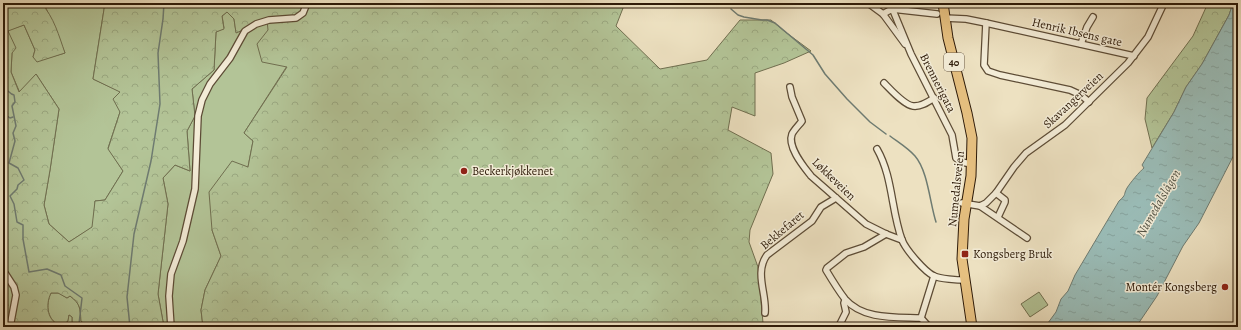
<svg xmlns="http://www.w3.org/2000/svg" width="1241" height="330" font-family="Alegreya,serif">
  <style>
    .green { fill: #b3c497; stroke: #706f50 }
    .forest { fill: url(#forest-crowns); stroke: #706f50 }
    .water { fill: url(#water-ripples); stroke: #6e7b71 }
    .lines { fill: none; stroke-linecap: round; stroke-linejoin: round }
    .stream { stroke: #6e7b71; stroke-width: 1.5 }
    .minor-casing { stroke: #5d4c36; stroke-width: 8 }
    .primary-casing { stroke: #2d1a08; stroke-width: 11 }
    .minor { stroke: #f3ecd7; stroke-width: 5.5 }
    .primary { stroke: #e6c080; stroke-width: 9 }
    .poi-dot { fill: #8f2418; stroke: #f3ecd7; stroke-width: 1.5 }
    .labels { text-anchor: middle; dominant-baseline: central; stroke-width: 3; stroke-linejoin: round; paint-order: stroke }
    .shield { fill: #f3ecd7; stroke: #685946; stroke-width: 1 }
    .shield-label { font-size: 11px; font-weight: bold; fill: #2d1a08 }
    .street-label { font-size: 12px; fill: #2d1a08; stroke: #f3ecd7 }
    .poi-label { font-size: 12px; fill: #2d1a08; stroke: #f3ecd7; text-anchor: start }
    .water-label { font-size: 13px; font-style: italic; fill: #535345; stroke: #f3ecd7 }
  </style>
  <defs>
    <pattern id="forest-crowns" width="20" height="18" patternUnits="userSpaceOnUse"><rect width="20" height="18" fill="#b3c497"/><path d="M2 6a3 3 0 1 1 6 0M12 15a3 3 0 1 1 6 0" fill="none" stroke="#9aa881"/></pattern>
    <pattern id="water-ripples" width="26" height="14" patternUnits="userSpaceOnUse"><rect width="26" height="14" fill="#9abcb7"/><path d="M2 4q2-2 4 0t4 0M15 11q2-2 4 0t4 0" fill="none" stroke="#85a19c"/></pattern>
  </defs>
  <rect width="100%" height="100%" fill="#ede1c1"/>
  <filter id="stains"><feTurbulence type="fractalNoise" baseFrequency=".005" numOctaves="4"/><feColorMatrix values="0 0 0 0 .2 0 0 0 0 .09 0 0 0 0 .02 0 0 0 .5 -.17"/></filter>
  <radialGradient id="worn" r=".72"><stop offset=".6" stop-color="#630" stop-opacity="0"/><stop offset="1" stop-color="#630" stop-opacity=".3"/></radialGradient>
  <g class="green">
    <polygon points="41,3 105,3 93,79 121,92 120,112 108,148 123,171 105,200 95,201 93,227 69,242 49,224 44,205 50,170 59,109 36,74 20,93 11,72 12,53 8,30 24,25 35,50 33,57 37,61 65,53 46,8"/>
    <polygon points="227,12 234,19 236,32 267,20 269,30 287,66 244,133 253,141 248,167 212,230 221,256 205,290 201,310 203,327 164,327 158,294 168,204 163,178 175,165 190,171 187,131 195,116 192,89 214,70 216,32 224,28 222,16"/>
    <polygon points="1039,292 1048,305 1030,317 1021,304"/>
    <path d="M51,293H59L67,298L70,296C81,304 80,309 81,321L88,327H72V317L69,315L68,321L62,326C47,322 45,305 51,293Z"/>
  </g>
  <g class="forest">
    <path d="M3,3H41C54,17 59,36 65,53L37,62L33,57L35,50L24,25L8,31L16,48L12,53L11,72L19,92L36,74L59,109L50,170L44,205L49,224L69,242L92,227L95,201L105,200L123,171L108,149L120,112L113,99L120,92L93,79L105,3H625L616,26L660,69L707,60L740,20H771L784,31L811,51L784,63L755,73V116L732,107L728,130L771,153L773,174L750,230L749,242L758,267L763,323L765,327H203L201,310L205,290L221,256L212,230L209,192L232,161L248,167L253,141L244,133L287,67L262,62L257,44L268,30L267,20L236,33L234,19L227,12L222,16L224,29L216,32L214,70L192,89L195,116L187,131L190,171L175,165L163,178L168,204L158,294L164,327H88L81,321C80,309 81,304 70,296L67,298L58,293H51C45,305 47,322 62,326L68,321L69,315L72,317V327H3V307L8,306L6,294L3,289Z"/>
    <polygon points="1208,3 1233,3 1229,15 1202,64 1186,87 1174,112 1152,148 1145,119 1147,98 1193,36"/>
  </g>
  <path class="water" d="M1233,3H1238V147L1199,223L1183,246L1157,296L1136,327H1045L1056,312L1061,299L1068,291L1075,275L1119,201C1127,194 1123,195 1127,188C1130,183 1140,171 1144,168L1142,165L1174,112L1186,87L1202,64L1229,15Z"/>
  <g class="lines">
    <g class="stream">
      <polyline points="731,9 738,15 744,17 762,20 767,20 775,23 813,55 825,74 847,99 870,122 886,134"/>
      <path d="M3,88C8,89 9,94 14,95L15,102L12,106L16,126L13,133L15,141L9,163L18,168L24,180L18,185L17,189L10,196L14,204L17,222L23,225V239L29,272L47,269L61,275L65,286L82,298L79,324L82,327"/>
      <polyline points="3,113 10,118 13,117"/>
      <path d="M890,136C898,142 908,148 915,156C928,171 930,204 936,222"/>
      <polyline points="130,327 127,297 134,234 151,161 160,104 158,53 163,19 164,3"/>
    </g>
    <g class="minor-casing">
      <g id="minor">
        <polyline points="868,3 883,14 905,44"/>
        <polyline points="890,3 911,54 952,135 956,158 961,162 972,164"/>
        <polyline points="883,14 892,9 937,14"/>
        <polyline points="944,18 966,19 986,23 1134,56"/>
        <polyline points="986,23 984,65 988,71 1000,75 1070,90 1081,95 1089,102"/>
        <polyline points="1081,44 1087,27 1093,17"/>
        <path d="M884,83C890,89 904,105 913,106C921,107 928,102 934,98"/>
        <path d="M790,87L792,97L802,121C799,125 794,130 792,134C787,147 804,167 811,176L866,224L886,234L902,240"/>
        <path d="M877,149C893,177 891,210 902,240C906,250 925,272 934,276C940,279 958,280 965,280"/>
        <polyline points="996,193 1005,200 1005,202 998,217"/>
        <polyline points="962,203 980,206 986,203 996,193 1014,167 1026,153 1065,125 1128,63 1148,37 1164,3"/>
        <polyline points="980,206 1027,238"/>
        <path d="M886,234L864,247L846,253L827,268L826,270C832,280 838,290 845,299C863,320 896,317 921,318L934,276"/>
        <polyline points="3,270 14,287 16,295 10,327"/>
        <path d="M765,313C767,294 754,273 767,255L812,221L821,207L836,198"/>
        <polyline points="921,318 929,327"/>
        <polyline points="839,326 846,312 844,303 845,300"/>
        <polyline points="171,327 169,296 171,274 183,241 195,189 198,116 202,100 210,84 230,58 245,31 256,24 269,20 296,18 303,13 307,3"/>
      </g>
    </g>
    <g class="primary-casing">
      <polyline id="primary" points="943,3 948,38 967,113 972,138 971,176 964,219 962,259 972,327"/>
    </g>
    <use href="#minor" class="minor"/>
    <use href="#primary" class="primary"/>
  </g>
  <g class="poi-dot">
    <circle cx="464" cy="171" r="4"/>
    <rect x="961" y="250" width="8" height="8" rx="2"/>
    <circle cx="1225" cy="287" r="4"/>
  </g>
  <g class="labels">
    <rect class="shield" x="944" y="53" width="20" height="18" rx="3"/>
    <g class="shield-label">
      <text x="954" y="62">40</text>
    </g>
    <g class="street-label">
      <text transform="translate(1077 32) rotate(13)">Henrik Ibsens gate</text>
      <text transform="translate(938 83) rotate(63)">Brennerigata</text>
      <text transform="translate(1073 100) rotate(-43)">Skavangerveien</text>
      <text transform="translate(834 179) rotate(44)">Løkkeveien</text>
      <text transform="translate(956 189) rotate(-84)">Numedalsveien</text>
      <text transform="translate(782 230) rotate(-40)">Bekkefaret</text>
    </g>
    <g class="poi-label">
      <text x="472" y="171">Beckerkjøkkenet</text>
      <text x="973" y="254">Kongsberg Bruk</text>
      <text x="1217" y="287" text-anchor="end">Montér Kongsberg</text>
    </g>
    <g class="water-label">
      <text transform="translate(1158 203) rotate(-60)">Numedalslågen</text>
    </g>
  </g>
  <rect width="1241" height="330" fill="none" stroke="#ede1c1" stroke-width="16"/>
  <rect x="4" y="4" width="1233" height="322" fill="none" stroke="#2d1a08" stroke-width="2"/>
  <rect x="8" y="8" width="1225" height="314" fill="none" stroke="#2d1a08"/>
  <rect width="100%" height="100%" filter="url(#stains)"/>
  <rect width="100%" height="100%" fill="url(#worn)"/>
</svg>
